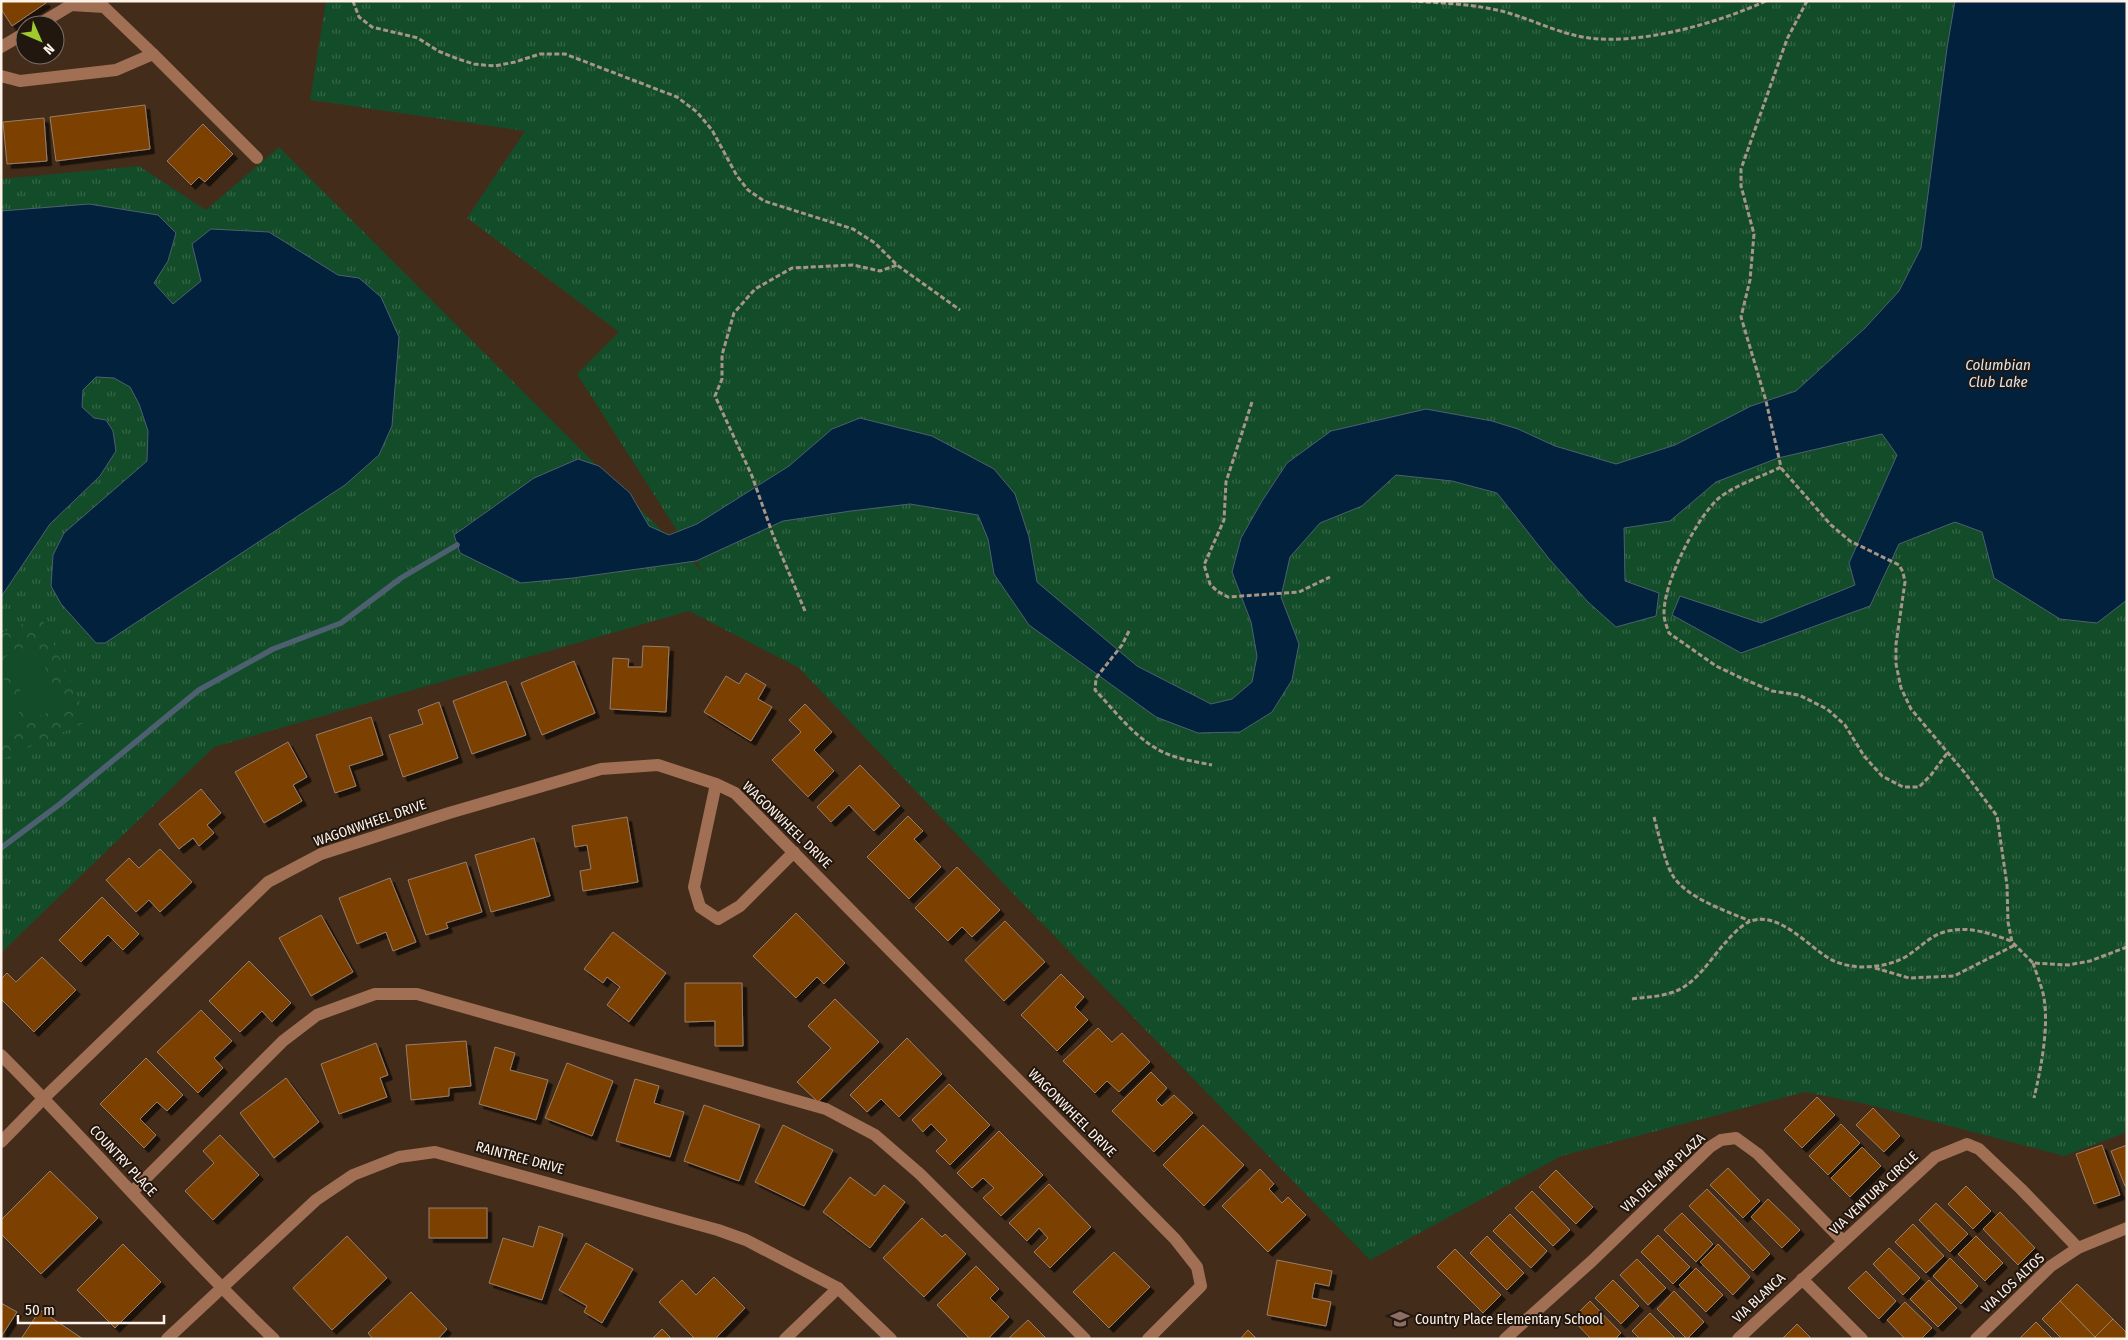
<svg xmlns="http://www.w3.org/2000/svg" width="2128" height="1340" font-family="'Fira Sans Condensed',sans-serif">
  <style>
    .grass { fill: url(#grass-tufts) }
    .park { fill: url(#park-crowns) }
    .pitch { fill: #134c28 }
    .water { fill: #01213c; stroke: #4d6070 }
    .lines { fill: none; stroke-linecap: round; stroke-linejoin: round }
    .stream { stroke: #4d6070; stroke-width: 5.5 }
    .building { fill: #7b3f00; stroke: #997e6a; filter: url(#shadow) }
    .path { stroke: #a79688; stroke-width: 3; stroke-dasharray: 5 2.5; stroke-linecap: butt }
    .minor { stroke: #a06f54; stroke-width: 12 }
    .labels { text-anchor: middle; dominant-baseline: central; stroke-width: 4; stroke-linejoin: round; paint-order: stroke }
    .street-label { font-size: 14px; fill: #fff2e9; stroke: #22170f }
    .poi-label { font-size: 14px; fill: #fff2e9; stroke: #22170f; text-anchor: start }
    .water-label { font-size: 15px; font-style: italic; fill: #d6e6f5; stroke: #22170f }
  </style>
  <defs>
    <pattern id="grass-tufts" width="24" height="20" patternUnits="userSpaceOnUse" patternTransform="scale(1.25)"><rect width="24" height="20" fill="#134c28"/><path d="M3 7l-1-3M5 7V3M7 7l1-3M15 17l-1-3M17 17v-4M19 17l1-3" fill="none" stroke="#366647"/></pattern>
    <pattern id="park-crowns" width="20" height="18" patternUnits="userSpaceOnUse" patternTransform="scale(1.25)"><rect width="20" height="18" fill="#134c28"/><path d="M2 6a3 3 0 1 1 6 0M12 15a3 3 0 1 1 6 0" fill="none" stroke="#366647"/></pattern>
    <filter id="shadow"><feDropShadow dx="4.5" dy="4.5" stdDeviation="0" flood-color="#0009"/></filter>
  </defs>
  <rect width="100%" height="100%" fill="#432c1a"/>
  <polygon class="grass" points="326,1 2127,1 2127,1132 2064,1156 1866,1104 1805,1092 1561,1156 1370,1260 1024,905 799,668 689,611 214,747 1,953 1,179 139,166 206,210 279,147 704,573 577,374 619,332 467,218 525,131 310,100"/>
  <polygon class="park" points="41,616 88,721 1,760 1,633"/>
  <g class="pitch">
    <polygon points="34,643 62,705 33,719 5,657"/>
    <polygon points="1,674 24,723 1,734"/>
  </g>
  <g class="water">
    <polygon points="1955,1 2127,1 2127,600 2097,623 2060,619 1994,578 1982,532 1955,522 1899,544 1870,606 1741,653 1672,615 1680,596 1761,623 1855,585 1849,563 1897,455 1882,434 1778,458 1716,482 1670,521 1624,528 1625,581 1659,593 1656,616 1616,627 1588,602 1550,560 1497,493 1452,481 1396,475 1362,506 1320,523 1290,557 1281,597 1299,644 1292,680 1272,712 1240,732 1198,733 1156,717 1029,625 994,574 988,539 978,515 910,504 851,511 783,521 696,561 573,578 521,583 460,553 454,535 534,478 578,459 599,466 630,493 649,526 669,535 697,524 789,466 832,429 860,418 932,436 994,469 1015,494 1029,537 1037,582 1137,666 1211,704 1232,699 1252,682 1257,656 1251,622 1232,572 1241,538 1262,501 1287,463 1331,431 1426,409 1492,421 1518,429 1555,446 1616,464 1675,445 1751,406 1796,391 1865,328 1899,291 1921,248 1947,48"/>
    <polygon points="89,204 158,215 176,233 168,261 154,283 173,304 201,281 192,244 211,229 269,232 338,275 359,278 381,297 399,337 392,426 379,455 345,485 105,643 96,643 61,604 51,586 53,555 64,533 147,461 148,431 139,404 130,387 114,378 96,377 83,390 82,407 94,418 106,420 113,431 116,451 100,476 50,524 1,597 1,211"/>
  </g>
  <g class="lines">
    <polyline class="stream" points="1,848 60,804 199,690 273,649 341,623 401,578 457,545"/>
  </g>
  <g class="building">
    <polygon points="1,1 45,1 46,3 12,26 1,9"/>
    <polygon points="145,105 150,149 56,161 50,117"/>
    <polygon points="44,118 47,161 7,164 3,122"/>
    <polygon points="203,124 233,154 205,182 199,177 191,185 167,161"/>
    <polygon points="643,646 669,647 666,712 610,709 613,658 629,659 628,667 642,667"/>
    <polygon points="574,661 595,713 542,735 521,683"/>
    <polygon points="746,673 766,685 758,699 772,707 751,741 704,712 726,676 739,684"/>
    <polygon points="506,681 526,735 472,754 453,701"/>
    <polygon points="439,702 458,758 403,777 389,735 423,724 418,710"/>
    <polygon points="805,704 832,732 814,750 834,771 808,797 772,760 801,732 789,720"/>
    <polygon points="371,717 383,755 349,766 356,786 335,793 316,735"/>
    <polygon points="288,742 307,777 293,785 302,801 264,823 235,772"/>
    <polygon points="860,765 900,806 874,831 849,805 831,822 817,807"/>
    <polygon points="201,789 221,813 207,825 214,833 199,846 193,838 179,849 159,824"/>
    <polygon points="908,816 923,831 914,839 941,867 909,899 867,857"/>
    <polygon points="627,817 638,882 583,891 580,871 591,869 587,845 575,847 572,826"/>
    <polygon points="534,838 550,896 491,912 475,855"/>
    <polygon points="160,849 192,882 160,912 149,900 136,912 106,880 129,858 139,868"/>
    <polygon points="466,862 482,912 446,923 448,928 426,935 408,880"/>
    <polygon points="957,867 1000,910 972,937 962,927 948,941 915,908"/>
    <polygon points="390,878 416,942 393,951 386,932 357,944 339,898"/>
    <polygon points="102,897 139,934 123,950 108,935 81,962 59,940"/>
    <polygon points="796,913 845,963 824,984 817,977 796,998 753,956"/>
    <polygon points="321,915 353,972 311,996 279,938"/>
    <polygon points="1005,921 1045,962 1004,1001 965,960"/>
    <polygon points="613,932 666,973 629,1022 607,1005 620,987 607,977 603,983 584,969"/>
    <polygon points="42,957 76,990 34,1032 1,999 1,979 7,973 16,982"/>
    <polygon points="249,961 291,1003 272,1022 262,1011 240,1032 209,1001"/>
    <polygon points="1061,974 1084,997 1075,1007 1088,1020 1057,1051 1021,1015"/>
    <polygon points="685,983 742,983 743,1046 715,1046 715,1021 685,1022"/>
    <polygon points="835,999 879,1042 818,1102 797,1082 831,1048 808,1026"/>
    <polygon points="201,1010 232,1041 214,1058 223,1068 198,1093 157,1052"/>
    <polygon points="1098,1028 1112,1042 1122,1033 1150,1062 1119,1092 1107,1081 1095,1093 1063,1061"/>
    <polygon points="907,1038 942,1074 899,1117 881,1099 867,1112 850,1095"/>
    <polygon points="466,1041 471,1086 449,1088 449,1096 411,1100 406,1045"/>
    <polygon points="376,1043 388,1075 380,1078 387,1097 339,1114 321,1064"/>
    <polygon points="495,1047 515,1053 510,1070 548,1080 536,1120 479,1104"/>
    <polygon points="146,1058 183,1095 167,1111 157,1102 140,1119 156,1135 144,1148 100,1104"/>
    <polygon points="567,1063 613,1081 592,1136 545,1118"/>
    <polygon points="1151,1072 1167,1088 1156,1100 1162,1106 1174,1095 1193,1113 1154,1152 1112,1111"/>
    <polygon points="286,1078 319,1122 274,1158 240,1113"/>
    <polygon points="635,1079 659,1086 654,1103 684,1112 670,1157 616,1141"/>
    <polygon points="949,1084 990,1125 950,1165 936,1151 947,1140 931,1124 923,1132 912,1120"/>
    <polygon points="1817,1097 1835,1115 1802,1148 1784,1130"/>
    <polygon points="704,1105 760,1125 739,1181 684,1161"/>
    <polygon points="1873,1108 1900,1136 1884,1152 1856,1125"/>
    <polygon points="1841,1124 1860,1143 1828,1175 1809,1156"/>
    <polygon points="783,1125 833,1150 804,1206 755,1182"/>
    <polygon points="1203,1125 1244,1165 1204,1206 1163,1165"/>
    <polygon points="999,1131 1043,1175 1001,1216 983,1198 994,1188 983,1178 972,1188 957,1173"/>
    <polygon points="220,1135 259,1175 213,1220 185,1191 214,1163 203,1151"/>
    <polygon points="2102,1145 2120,1195 2094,1204 2076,1154"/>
    <polygon points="2127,1145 2127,1186 2125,1186 2111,1151"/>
    <polygon points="1862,1147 1881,1166 1850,1197 1831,1178"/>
    <polygon points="1728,1168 1760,1201 1743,1218 1710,1185"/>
    <polygon points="1260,1169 1274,1184 1269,1189 1282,1203 1288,1197 1306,1215 1268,1252 1222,1206"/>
    <polygon points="1556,1170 1593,1207 1576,1224 1539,1187"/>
    <polygon points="50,1171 98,1218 41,1274 1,1234 1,1220"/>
    <polygon points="850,1177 875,1196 884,1185 905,1202 870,1248 823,1212"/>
    <polygon points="1049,1184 1091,1227 1050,1268 1034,1252 1048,1238 1039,1228 1027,1241 1009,1223"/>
    <polygon points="1966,1186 1991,1211 1973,1229 1948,1204"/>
    <polygon points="1707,1189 1770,1254 1753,1271 1689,1206"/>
    <polygon points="1532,1191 1570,1230 1553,1246 1515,1208"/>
    <polygon points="1768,1199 1800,1230 1782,1248 1751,1217"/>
    <polygon points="1936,1203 1968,1234 1950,1252 1919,1220"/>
    <rect x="429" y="1208" width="58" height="30"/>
    <polygon points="2000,1212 2035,1248 2018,1265 1983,1229"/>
    <polygon points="1682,1213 1713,1244 1696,1262 1664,1230"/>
    <polygon points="1510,1214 1547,1251 1531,1268 1493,1231"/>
    <polygon points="922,1218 942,1237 945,1234 966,1254 924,1297 883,1258"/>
    <polygon points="1913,1224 1944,1256 1926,1273 1895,1242"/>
    <polygon points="539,1226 563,1234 542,1300 489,1283 503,1238 533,1247"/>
    <polygon points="1658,1235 1690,1267 1673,1284 1641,1252"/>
    <polygon points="347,1236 387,1278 332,1330 293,1288"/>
    <polygon points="1487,1236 1524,1273 1507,1290 1470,1253"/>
    <polygon points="1976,1236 2003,1263 1985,1281 1958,1254"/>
    <polygon points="586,1243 633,1269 602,1323 584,1312 587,1306 559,1290"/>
    <polygon points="123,1244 161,1282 115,1328 77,1290"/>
    <polygon points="1718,1244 1750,1277 1733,1295 1700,1262"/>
    <polygon points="1889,1248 1920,1278 1903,1295 1873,1264"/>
    <polygon points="1455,1249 1501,1295 1483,1313 1437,1267"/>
    <polygon points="1114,1252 1150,1287 1109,1328 1073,1292"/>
    <polygon points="1950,1258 1978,1286 1961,1304 1933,1276"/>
    <polygon points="1637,1259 1666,1288 1648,1305 1620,1275"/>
    <polygon points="1277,1260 1332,1271 1329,1286 1315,1283 1312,1298 1331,1302 1326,1326 1267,1315"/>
    <polygon points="976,1266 999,1289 990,1298 1009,1317 988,1339 970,1339 937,1305"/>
    <polygon points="1696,1268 1723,1295 1706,1312 1679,1285"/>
    <polygon points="1866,1271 1896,1301 1879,1319 1848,1288"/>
    <polygon points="714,1277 745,1308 715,1339 695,1339 659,1302 682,1280 696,1295"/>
    <polygon points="1613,1280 1639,1306 1621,1324 1595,1298"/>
    <polygon points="1929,1280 1957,1308 1938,1327 1910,1299"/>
    <polygon points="2077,1284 2113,1319 2095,1337 2060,1301"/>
    <polygon points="1674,1291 1704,1322 1687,1339 1657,1309"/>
    <polygon points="411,1292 447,1329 438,1339 373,1339 368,1333"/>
    <polygon points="1590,1301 1621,1333 1615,1339 1591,1339 1572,1319"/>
    <polygon points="2060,1301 2095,1337 2094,1339 2062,1339 2042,1319"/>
    <polygon points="1905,1302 1932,1328 1921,1339 1905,1339 1887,1320"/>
    <polygon points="1,1303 17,1312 1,1337"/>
    <polygon points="40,1310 83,1339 21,1339"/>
    <polygon points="1650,1313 1676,1339 1640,1339 1632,1331"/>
    <polygon points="2113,1319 2127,1333 2127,1339 2097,1339 2095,1337"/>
    <polygon points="1028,1320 1047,1339 1008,1339"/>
    <polygon points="2036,1322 2053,1339 2019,1339"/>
    <polygon points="1797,1324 1812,1339 1782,1339"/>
    <polygon points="662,1329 672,1339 652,1339"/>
    <polygon points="1248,1330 1257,1339 1240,1339"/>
  </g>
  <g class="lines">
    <g class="path">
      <polyline points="353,1 359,17 372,27 418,38 438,51 458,59 474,64 495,66 515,62 540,54 565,54 677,97 697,112 712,130 737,176 748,190 764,201 853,229 875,243 897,265 960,310"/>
      <path d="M1411,1C1442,3 1475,4 1505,12C1534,20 1559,34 1589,38C1641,45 1718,23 1766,1"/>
      <path d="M1807,1L1787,39L1741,169V186L1754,234L1750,280L1741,317L1766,401L1781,467C1763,476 1735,485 1719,498C1696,518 1663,584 1664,614C1664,620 1667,627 1669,633L1716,666L1739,677L1772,691L1799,695L1827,709L1845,725L1864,756L1882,776L1903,787H1919L1931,775L1948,752"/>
      <polyline points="1252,402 1226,482 1224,520 1204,565 1210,584 1217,591 1228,597 1299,592 1330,577"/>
      <polyline points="1781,468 1831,525 1850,541 1899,565 1903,572 1905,582 1896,644 1896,664 1901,688 1911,709 1965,773 1997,816 2007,885 2008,922 2012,942 2033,963 2068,965 2090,961 2127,947"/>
      <polyline points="805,611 773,535 752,476 715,396 722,379 722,355 734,313 755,289 792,268 853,265 880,271 897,265"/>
      <path d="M1129,631L1122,645L1096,678L1095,690C1118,714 1138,743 1170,755C1183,760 1198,762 1212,765"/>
      <path d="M1654,817C1658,832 1665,863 1673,876C1687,898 1726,911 1750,921"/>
      <path d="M2033,963C2036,972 2040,982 2043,993C2050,1024 2041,1068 2034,1098"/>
      <polyline points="1875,968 1909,978 1954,976 2015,945"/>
      <path d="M1632,999C1645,997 1658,997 1670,993C1694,987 1709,961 1725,943C1731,936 1742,924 1751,921C1779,911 1809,947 1830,959C1839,964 1849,966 1859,967C1875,967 1892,965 1907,956C1921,947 1930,935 1948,931C1970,926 1992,934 2011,941"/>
    </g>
    <g class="minor">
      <polyline points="1,47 25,33"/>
      <polyline points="153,54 257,158"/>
      <polyline points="1,76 20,81 116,70 153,54 104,7 71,5 38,25"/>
      <polyline points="716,784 694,887 700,907 718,919 740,906 794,852"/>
      <path d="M1,1055C94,1148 179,1248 274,1339"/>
      <polyline points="1,1142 44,1098 268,882 321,854 449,813 601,769 658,765 716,784 735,793 1175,1239 1197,1267 1201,1286 1148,1339"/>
      <polyline points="132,1192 283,1041 317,1015 375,994 417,994 826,1109 875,1135 920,1174 1085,1339"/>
      <polyline points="1802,1279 1862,1339"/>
      <polyline points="167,1339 316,1200 353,1175 399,1157 435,1152 718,1230 746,1240 838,1288 891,1339"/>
      <polyline points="785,1339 838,1288"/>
      <polyline points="1505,1339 1592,1261 1710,1147 1721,1140 1736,1138 1758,1154 1843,1241"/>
      <polyline points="1738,1339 1935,1157 1967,1144 1979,1149 2021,1189 2078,1248"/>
      <polyline points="1976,1339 2051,1266 2078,1248 2127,1228"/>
    </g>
  </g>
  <defs>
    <g id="school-bare" transform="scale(1.5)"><path d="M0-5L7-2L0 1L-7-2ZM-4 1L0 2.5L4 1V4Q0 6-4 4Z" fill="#8d6e63" stroke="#22170f" stroke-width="2.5" paint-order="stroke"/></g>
  </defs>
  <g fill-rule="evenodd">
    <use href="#school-bare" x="1400" y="1319"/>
  </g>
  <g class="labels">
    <g class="street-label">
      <text transform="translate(370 823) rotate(-19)">WAGONWHEEL DRIVE</text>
      <text transform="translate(787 825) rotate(44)">WAGONWHEEL DRIVE</text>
      <text transform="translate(1072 1113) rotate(45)">WAGONWHEEL DRIVE</text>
      <text transform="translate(520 1158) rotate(15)">RAINTREE DRIVE</text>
      <text transform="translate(123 1161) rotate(47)">COUNTRY PLACE</text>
      <text transform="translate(1663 1173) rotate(-43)">VIA DEL MAR PLAZA</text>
      <text transform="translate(1874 1193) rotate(-43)">VIA VENTURA CIRCLE</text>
      <text transform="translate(2013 1283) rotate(-43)">VIA LOS ALTOS</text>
      <text transform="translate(1759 1298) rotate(-43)">VIA BLANCA</text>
    </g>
    <g class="poi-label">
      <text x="1415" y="1319">Country Place Elementary School</text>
    </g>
    <g class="water-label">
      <text x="1998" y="365">Columbian<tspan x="1998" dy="17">Club Lake</tspan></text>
    </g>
  </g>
  <rect width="2128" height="1340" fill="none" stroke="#fff2e9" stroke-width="5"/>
  <g transform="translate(40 40) rotate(135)"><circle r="24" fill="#22170f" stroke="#7a6f66"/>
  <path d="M0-4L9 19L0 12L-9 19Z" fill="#9eca2e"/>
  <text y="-8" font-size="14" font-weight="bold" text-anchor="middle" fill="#fff2e9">N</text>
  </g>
  <path d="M18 1315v8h146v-8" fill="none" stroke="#fff2e9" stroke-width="2.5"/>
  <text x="25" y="1315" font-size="15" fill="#fff2e9" stroke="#22170f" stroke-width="4" paint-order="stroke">50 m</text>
</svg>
